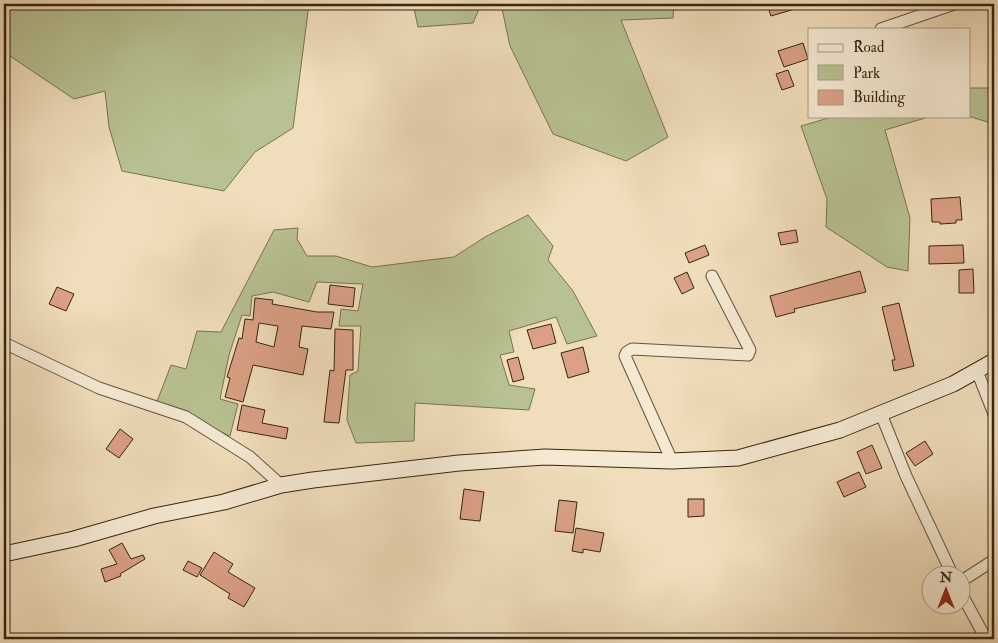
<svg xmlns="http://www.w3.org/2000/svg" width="998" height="643" font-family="'IM FELL Double Pica',serif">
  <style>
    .green { fill: #b8c191; stroke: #787351 }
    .building { fill: #dba085; stroke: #372511; fill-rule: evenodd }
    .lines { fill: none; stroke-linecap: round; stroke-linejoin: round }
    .street-casing { stroke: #65533c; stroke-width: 13 }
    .secondary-casing { stroke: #372511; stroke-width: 17 }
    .street { stroke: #f5e9d3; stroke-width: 11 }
    .secondary { stroke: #f5e9d3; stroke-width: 15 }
  </style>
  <rect width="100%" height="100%" fill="#f0ddbb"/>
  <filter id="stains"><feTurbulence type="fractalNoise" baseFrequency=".004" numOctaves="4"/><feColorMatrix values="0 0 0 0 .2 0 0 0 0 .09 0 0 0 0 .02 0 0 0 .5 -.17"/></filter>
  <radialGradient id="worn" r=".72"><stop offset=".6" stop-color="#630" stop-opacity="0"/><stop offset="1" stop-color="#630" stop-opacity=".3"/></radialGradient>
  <g class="green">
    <polygon points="4,4 309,4 293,128 255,152 224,191 122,171 109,127 105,91 74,99 4,52"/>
    <polygon points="413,4 481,4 473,23 418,27"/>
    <polygon points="501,4 674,4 673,18 621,20 668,137 626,161 553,134 510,46"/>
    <polygon points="969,88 993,88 994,124 968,116"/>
    <polygon points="835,116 932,116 885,130 910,218 908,271 887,267 826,227 827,199 801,126"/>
    <polygon points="528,215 553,246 548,260 573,291 597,336 567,344 556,317 509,331 514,352 500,355 509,385 535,389 529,410 415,403 414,441 356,443 347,420 350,375 358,371 361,326 339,326 341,309 358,311 363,284 317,282 309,302 273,292 252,296 250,316 242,315 229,355 220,399 238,404 230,436 156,404 171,365 186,369 197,331 221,332 274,230 298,228 297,239 307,256 336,256 372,267 454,257 485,237"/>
  </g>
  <g class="building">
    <polygon points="767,4 804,4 805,6 771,16"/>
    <polygon points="803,43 808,59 784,67 778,51"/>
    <polygon points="788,70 794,86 782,90 776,74"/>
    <polygon points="960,197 962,220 956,220 956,223 940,224 940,222 932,222 931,199"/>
    <polygon points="796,230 798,242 781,245 778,233"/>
    <polygon points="705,245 709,255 689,263 685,253"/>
    <polygon points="963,245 964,263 929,264 929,246"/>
    <polygon points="973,269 974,293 959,293 959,270"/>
    <polygon points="860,271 866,292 794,309 795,312 776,317 770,296"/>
    <polygon points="687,272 694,288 682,294 674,278"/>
    <polygon points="330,285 355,288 353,307 328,304"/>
    <polygon points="57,287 74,294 66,311 49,304"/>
    <path d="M255,298L273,300L272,304L317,312H334L331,329L302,326L299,347L308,349L303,375L253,365L243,402L225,397L230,378L227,377L239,338L242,339L245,319L253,320ZM259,323L278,326L274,347L256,342Z"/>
    <polygon points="899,303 914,366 894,371 892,360 895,360 882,307"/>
    <polygon points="551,324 556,343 533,349 527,330"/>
    <polygon points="335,329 353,330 353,370 346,370 339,423 324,422 330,370 334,371"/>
    <polygon points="583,347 589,372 568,378 561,353"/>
    <polygon points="518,357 524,379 513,382 507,360"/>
    <polygon points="242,405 265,410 262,423 288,428 286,439 237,430"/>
    <polygon points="120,429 133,439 119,458 106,449"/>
    <polygon points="925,441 933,454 915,466 906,453"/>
    <polygon points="872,445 882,468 866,474 857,452"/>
    <polygon points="859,472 866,487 844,497 837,482"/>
    <polygon points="464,489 484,492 480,521 460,519"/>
    <polygon points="688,499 704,499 704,516 688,517"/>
    <polygon points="559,500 577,502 573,533 555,531"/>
    <polygon points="576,528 604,533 600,552 583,549 583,553 572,551"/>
    <polygon points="122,543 131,559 143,555 145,559 120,574 121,576 105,582 101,569 117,564 109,550"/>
    <polygon points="214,552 233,564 228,572 255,588 244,607 228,598 230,594 200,575"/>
    <polygon points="188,561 202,568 197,577 183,570"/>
  </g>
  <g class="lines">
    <g class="street-casing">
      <g id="street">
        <polyline points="881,29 954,4"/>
        <polyline points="4,343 99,388 186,417 250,457 281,485"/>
        <polyline points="977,371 994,414"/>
        <polyline points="881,414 906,476 953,576"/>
        <polyline points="672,461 625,356 627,352 632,349 748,355 750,350 712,276"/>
        <polyline points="960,582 994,560"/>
        <polyline points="960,591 986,639"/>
      </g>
    </g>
    <g class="secondary-casing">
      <polyline id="secondary" points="4,554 74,539 154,516 224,502 281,485 313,480 459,463 545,457 672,461 738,458 840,430 953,384 994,361"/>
    </g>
    <use href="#street" class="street"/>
    <use href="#secondary" class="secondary"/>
  </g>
  <rect width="998" height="643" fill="none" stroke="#f0ddbb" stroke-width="20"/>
  <rect x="5" y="5" width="988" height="633" fill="none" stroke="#372511" stroke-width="2.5"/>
  <rect x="10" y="10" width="978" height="623" fill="none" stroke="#372511"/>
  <rect x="808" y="28" width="162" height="90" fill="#f5e9d3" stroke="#a99b85"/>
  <rect x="818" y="44" width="25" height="8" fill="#f5e9d3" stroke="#a99b85"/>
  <text x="853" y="52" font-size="15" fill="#372511">Road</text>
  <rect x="818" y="65" width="25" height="15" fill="#b8c191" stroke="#a99b85"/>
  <text x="853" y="78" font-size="15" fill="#372511">Park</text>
  <rect x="818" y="90" width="25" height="15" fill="#dba085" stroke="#a99b85"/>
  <text x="853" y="102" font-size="15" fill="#372511">Building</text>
  <g transform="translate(946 590)"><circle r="24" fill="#f5e9d3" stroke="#a99b85"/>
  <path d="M0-4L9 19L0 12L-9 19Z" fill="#8f2418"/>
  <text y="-8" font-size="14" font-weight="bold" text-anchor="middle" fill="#372511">N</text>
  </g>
  <rect width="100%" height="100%" filter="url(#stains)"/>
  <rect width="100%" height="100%" fill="url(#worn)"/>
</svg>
